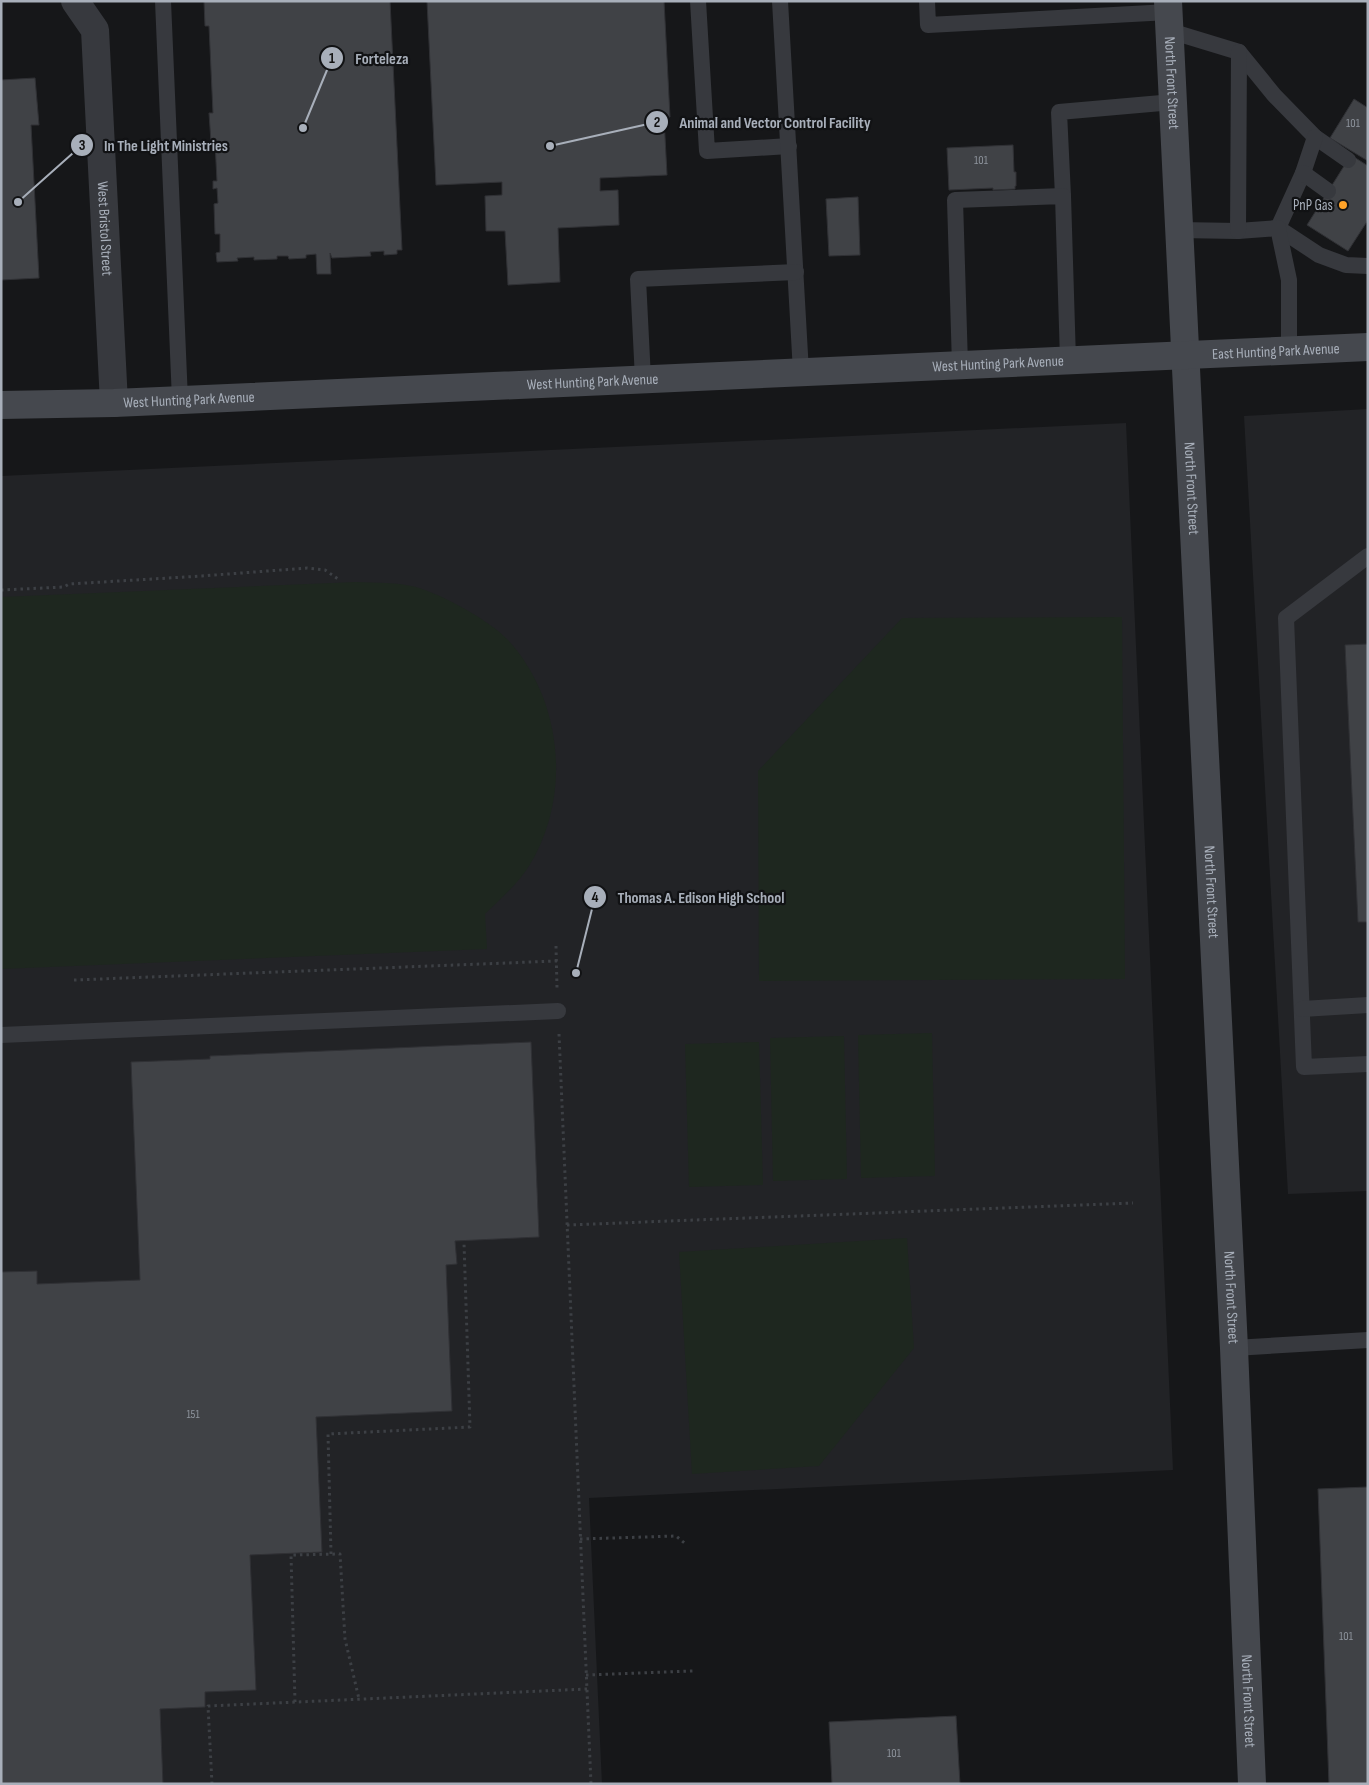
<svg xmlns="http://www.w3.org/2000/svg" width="1369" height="1785" font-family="'Sofia Sans Condensed',sans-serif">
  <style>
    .built { fill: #222326 }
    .green { fill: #1e271f }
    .building { fill: #404246; stroke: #303135 }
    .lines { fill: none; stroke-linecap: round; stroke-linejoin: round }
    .path { stroke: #3d4045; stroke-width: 3; stroke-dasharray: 2.5 4; stroke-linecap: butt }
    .lane { stroke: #37393e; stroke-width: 16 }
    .street { stroke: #37393e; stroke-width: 28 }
    .secondary { stroke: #45484e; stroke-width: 28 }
    .poi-dot { fill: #ffa228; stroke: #111214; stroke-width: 2 }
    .labels { text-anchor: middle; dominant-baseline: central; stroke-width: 4.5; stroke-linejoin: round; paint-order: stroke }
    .number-label { font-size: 12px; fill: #8e949d }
    .street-label { font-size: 15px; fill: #a8afba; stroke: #111214 }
    .poi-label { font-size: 15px; fill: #a8afba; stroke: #111214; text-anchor: end }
    .leader { fill: none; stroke: #a8afba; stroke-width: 2 }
    .callout-dot { fill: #a8afba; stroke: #111214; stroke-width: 2 }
    .mark-label { font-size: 15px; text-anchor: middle; font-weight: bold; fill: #111 }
    .callout-label { font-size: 16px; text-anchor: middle; font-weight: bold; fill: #a8afba; stroke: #111214; stroke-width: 4.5; stroke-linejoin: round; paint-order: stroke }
  </style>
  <rect width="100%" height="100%" fill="#161719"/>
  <g class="built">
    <polygon points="1368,409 1368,1191 1288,1194 1244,416"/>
    <polygon points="1126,423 1173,1470 589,1498 602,1784 1,1784 1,476"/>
  </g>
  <g class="green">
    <path d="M356,582C375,583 397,582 416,587C443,595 489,620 508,640C563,700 572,797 529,866C518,884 500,899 485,914L487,949L1,969V597Z"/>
    <polygon points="1122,617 1125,979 759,981 758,771 902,618"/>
    <polygon points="932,1033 935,1176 861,1178 858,1035"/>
    <polygon points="844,1036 847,1179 773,1181 770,1038"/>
    <polygon points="759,1042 763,1185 689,1187 685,1044"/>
    <polygon points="907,1238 914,1348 819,1466 692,1474 679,1252"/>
  </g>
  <g class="building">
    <polygon points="204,1 390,1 402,250 397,250 397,254 384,255 384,251 370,252 371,256 332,258 330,253 331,274 317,274 316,254 306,255 306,258 289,259 288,256 277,256 277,259 254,260 254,257 237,258 238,261 217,262 216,253 220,252 220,234 215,234 214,204 218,203 217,188 213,189 213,181 217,181 215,142 211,142 209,113 213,113 209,26 205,26"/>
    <polygon points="427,1 664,1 670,117 664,118 667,175 600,178 600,191 618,190 619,225 558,228 560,282 508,285 505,231 486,231 485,196 502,195 502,182 436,185"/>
    <polygon points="35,78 39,125 31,125 39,278 1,280 1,80"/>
    <polygon points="1354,99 1368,108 1368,161 1330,138"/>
    <polygon points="1013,145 1014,172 1016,172 1016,186 1015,186 1015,189 993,190 993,188 949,190 947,148"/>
    <polygon points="1351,155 1368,166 1368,220 1348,251 1307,225"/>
    <polygon points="858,197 860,255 829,256 826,199"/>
    <polygon points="1368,644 1368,922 1358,922 1345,645"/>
    <polygon points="531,1042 539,1237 455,1241 457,1264 446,1265 452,1411 316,1417 322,1552 250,1555 256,1690 205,1692 205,1707 160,1709 163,1784 1,1784 1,1272 37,1271 37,1284 140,1280 131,1062 210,1059 210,1056"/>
    <polygon points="1368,1487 1368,1784 1329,1784 1318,1489"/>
    <polygon points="956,1716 960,1784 832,1784 829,1722"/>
  </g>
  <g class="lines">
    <g class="path">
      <polyline points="1,590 64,587 69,584 202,576 307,568 325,570 338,579"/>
      <polyline points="556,946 557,988"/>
      <polyline points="74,980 557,961"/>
      <polyline points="559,1034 591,1784"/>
      <polyline points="567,1225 1133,1203"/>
      <polyline points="580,1539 676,1536 687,1545"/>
      <polyline points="331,1554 328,1434 470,1427 464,1243"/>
      <polyline points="586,1675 693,1671"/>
      <polyline points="295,1702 291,1555 340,1554 345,1639 359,1699"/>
      <polyline points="212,1784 208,1706 587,1689"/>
    </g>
    <g class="lane">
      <polyline points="163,1 180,400"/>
      <polyline points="698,1 707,151 789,146"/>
      <polyline points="780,1 801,372"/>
      <polyline points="927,1 928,25 1169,12"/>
      <polyline points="1170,31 1239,52 1274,95 1315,137 1348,160"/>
      <polyline points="1315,137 1303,173 1278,228 1319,255 1346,265 1368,266"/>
      <polyline points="1303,173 1328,191"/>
      <polyline points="1063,196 1059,112 1173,102"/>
      <polyline points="1179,230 1238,231 1278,228 1289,280 1289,351"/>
      <polyline points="1238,231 1239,52"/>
      <polyline points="960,365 955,200 1063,196 1068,360"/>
      <polyline points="643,379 638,279 796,272"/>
      <polyline points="1368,556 1286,618 1304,1067 1368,1064"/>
      <polyline points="1302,1009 1368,1005"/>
      <polyline points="1,1035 558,1011"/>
      <polyline points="1234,1348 1368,1340"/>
    </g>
    <path class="street" id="s1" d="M75,1L95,30L114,403"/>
    <g class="secondary">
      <path id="s2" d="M1168,1L1234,1348L1252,1784"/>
      <path id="s3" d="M1,405L114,403L1368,347"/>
    </g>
  </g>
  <circle class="poi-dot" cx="1343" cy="205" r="5"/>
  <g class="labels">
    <g class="number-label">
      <text x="1353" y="123">101</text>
      <text x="981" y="160">101</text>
      <text x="193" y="1414">151</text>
      <text x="1346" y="1636">101</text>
      <text x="894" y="1753">101</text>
    </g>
    <g class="street-label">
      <text stroke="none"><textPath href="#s2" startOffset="82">North Front Street</textPath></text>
      <text stroke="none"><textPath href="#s1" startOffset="234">West Bristol Street</textPath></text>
      <text stroke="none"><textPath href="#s3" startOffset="1276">East Hunting Park Avenue</textPath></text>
      <text stroke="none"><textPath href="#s3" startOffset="998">West Hunting Park Avenue</textPath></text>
      <text stroke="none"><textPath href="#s3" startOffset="592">West Hunting Park Avenue</textPath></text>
      <text stroke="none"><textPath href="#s3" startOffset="188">West Hunting Park Avenue</textPath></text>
      <text stroke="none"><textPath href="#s2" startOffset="488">North Front Street</textPath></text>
      <text stroke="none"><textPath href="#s2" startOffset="892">North Front Street</textPath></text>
      <text stroke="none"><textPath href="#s2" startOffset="1298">North Front Street</textPath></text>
      <text stroke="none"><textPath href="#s2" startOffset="1702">North Front Street</textPath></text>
    </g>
    <g class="poi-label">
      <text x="1333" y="205">PnP Gas</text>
    </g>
  </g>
  <path class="leader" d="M303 128L332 58M550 146L657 122M18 202L82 145M576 973L595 897"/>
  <g class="callout-dot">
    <circle cx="303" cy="128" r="5"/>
    <circle cx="550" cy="146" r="5"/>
    <circle cx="18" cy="202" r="5"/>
    <circle cx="576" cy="973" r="5"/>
    <circle cx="332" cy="58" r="12"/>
    <circle cx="657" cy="122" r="12"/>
    <circle cx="82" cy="145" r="12"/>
    <circle cx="595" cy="897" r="12"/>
  </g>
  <g class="mark-label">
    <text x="332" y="63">1</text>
    <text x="657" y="127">2</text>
    <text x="82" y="150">3</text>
    <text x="595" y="902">4</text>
  </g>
  <g class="callout-label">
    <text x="382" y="64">Forteleza</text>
    <text x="775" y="128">Animal and Vector Control Facility</text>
    <text x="166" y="151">In The Light Ministries</text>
    <text x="701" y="903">Thomas A. Edison High School</text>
  </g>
  <rect width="1369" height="1785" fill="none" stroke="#a8afba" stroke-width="5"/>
</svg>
